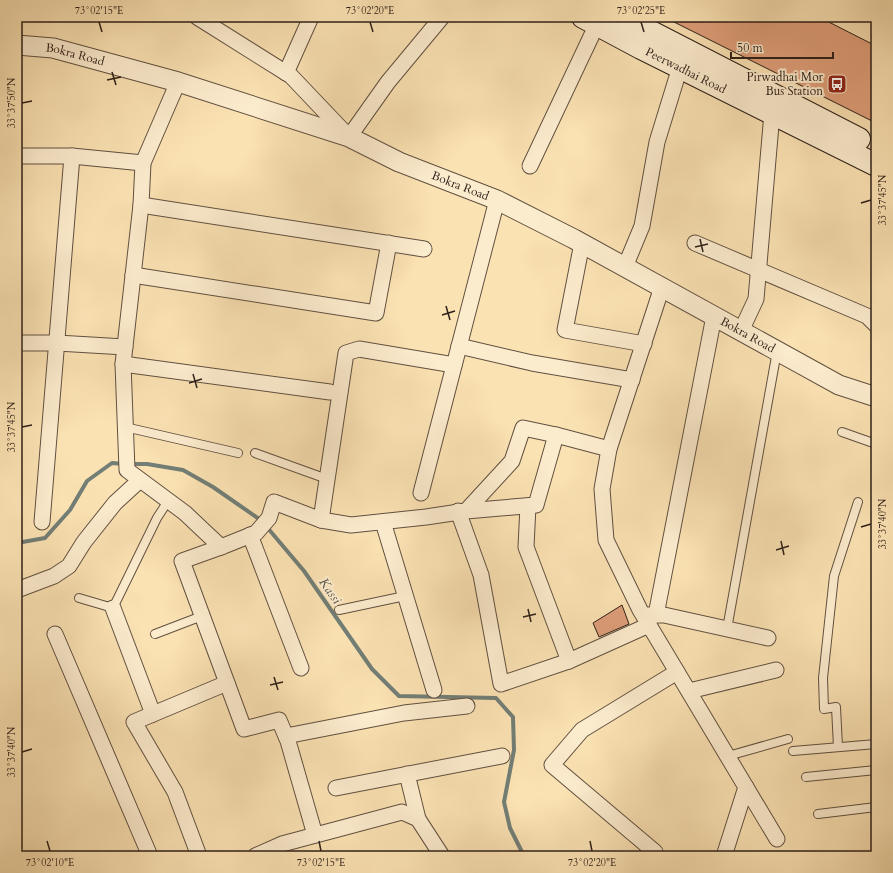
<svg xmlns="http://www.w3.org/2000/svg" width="893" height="873" font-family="Cardo,serif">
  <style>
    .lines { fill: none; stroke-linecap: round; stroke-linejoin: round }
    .stream { stroke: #727e76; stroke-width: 4 }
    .building { fill: #df9f7a; stroke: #2e201a }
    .service-casing { stroke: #615040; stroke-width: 10 }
    .minor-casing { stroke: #615040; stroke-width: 17 }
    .tertiary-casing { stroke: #615040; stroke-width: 21 }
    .secondary-casing { stroke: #2e201a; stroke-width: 24 }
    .service { stroke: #fcecce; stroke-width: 8 }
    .minor { stroke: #fcecce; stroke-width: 15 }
    .tertiary { stroke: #fcecce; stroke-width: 19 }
    .secondary { stroke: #fcecce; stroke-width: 22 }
    .ticks { fill: none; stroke: #2e201a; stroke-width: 1.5 }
    .labels { text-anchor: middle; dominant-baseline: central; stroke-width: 4; stroke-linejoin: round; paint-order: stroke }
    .street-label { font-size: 12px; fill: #2e201a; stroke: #fcecce }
    .poi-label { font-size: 12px; fill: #2e201a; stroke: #fcecce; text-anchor: end }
    .water-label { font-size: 13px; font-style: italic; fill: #504f48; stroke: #fcecce }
    .neatline { fill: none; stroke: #2e201a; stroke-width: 1.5 }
    .ticks-label { font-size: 10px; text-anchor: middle; fill: #2e201a }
  </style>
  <rect width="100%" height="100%" fill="#fbe2b3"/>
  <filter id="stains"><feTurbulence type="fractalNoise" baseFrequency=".005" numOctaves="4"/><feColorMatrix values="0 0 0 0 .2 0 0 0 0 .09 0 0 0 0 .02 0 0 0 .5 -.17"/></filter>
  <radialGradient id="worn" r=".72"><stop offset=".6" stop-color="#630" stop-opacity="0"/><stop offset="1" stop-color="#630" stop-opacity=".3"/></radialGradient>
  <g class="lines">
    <g class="stream">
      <polyline points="130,464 147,464 183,470 213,487 262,521"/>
      <polyline points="266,526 304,571 372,669 399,696 496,698 513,717 514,750 504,802 510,828 524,856"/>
      <polyline points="17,543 45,538 70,510 87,481 112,463 124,464"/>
    </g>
  </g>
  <g class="building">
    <polygon points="664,17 819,17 876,46 876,123"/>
    <polygon points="622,605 629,624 599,637 593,623"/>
  </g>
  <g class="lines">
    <g class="service-casing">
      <g id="service">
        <polyline points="125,427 238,453"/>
        <polyline points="842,432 876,444"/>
        <polyline points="255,453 327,479"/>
        <polyline points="79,598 113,608 157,518 168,501"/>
        <polyline points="339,610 405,596"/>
        <polyline points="727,629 777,351"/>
        <polyline points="155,634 202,616"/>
        <polyline points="838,747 836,707 824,709 823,678 834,576 858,502"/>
        <polyline points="793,751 876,744"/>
        <polyline points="728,756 788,739"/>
        <polyline points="806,777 876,770"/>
        <polyline points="818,814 876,807"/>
      </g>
    </g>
    <g class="minor-casing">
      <g id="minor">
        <polyline points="197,17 291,76 349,137 388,82 442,17"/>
        <polyline points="286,73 311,17"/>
        <polyline points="178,82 143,163 141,205 123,364 127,470 185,513 221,547 182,561 244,729 279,720 288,741 315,835"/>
        <polyline points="17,156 72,156 143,163"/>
        <polyline points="530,166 597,24"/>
        <polyline points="141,205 424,249"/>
        <polyline points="582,243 565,330 644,344"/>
        <polyline points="695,243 867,316 876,325"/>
        <polyline points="625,267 642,226 657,142 680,67"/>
        <polyline points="133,275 376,313 389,243"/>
        <polyline points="662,287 609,449 602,489 606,540 640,610 777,839"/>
        <polyline points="741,331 756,299 772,113"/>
        <polyline points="17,343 57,343 125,347"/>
        <polyline points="459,346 532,363 632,380"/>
        <polyline points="123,364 330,392"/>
        <polyline points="421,493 497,200"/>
        <polyline points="528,506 526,547 569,661 649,625"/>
        <polyline points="458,511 481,575 501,684 569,661"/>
        <polyline points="466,511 536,505 556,435"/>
        <polyline points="321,520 346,353 359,349 454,365"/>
        <polyline points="42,522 72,156"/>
        <polyline points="383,522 434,690"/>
        <polyline points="250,535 301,668"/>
        <polyline points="221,547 256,533 269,518 274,502 321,520 351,525 426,517 466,511 512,461 523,428 556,435 609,449"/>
        <polyline points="17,590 54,576 69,566 84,542 115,503 140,480"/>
        <polyline points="113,608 153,714"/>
        <polyline points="646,615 664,615 768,638"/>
        <polyline points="656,615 714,316"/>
        <polyline points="55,634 150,856"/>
        <polyline points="689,691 776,670"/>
        <polyline points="286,736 404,713 467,706"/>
        <polyline points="407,774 418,819"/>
        <polyline points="336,788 502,756"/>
        <polyline points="655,852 552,765 582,730 677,672"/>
        <polyline points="199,856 175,792 134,722 227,683"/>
        <polyline points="255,856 282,844 402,812 418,819 442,856"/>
        <polyline points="724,856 746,787"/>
      </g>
    </g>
    <g class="tertiary-casing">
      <g id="tertiary">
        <path id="s1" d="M17,45L53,48L178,82L349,137L399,162L497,200L574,239L839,385L876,397"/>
      </g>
    </g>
    <g class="secondary-casing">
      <g id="secondary">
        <path id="s2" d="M583,17L641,48L876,165"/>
        <polyline points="622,17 859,139"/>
      </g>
    </g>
    <use href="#service" class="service"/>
    <use href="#minor" class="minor"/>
    <use href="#tertiary" class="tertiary"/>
    <use href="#secondary" class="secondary"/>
  </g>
  <path class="ticks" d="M99,22L102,32M370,22L373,32M641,22L644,32M112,72L116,85M107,80L121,77M22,103L32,101M861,203L871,200M700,239L703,252M695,247L708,244M446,306L450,320M442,315L455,311M193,374L197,388M189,383L202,379M22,427L32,425M861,527L871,524M781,541L784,555M776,550L789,546M528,609L531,622M523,617L536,614M274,677L278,690M270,685L283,682M22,752L32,749M47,841L50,851M319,841L321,851M590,841L592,851"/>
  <defs>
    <g id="bus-square" transform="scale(1)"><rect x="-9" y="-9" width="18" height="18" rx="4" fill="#8f2418" stroke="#fcecce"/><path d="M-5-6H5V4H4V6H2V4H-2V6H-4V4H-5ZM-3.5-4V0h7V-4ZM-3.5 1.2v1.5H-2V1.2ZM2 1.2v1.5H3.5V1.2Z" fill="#fff"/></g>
  </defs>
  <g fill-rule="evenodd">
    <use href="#bus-square" x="837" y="84"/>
  </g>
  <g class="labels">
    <g class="street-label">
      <text stroke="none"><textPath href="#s1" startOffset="59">Bokra Road</textPath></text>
      <text stroke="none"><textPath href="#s2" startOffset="116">Peerwadhai Road</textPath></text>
      <text stroke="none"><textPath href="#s1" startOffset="467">Bokra Road</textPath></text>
      <text stroke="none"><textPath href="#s1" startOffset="791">Bokra Road</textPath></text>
    </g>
    <g class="poi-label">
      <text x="823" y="77">Pirwadhai Mor<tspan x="823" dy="14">Bus Station</tspan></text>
    </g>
    <g class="water-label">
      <text transform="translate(330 591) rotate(55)">Kassi</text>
    </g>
  </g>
  <rect width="893" height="873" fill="none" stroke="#fbe2b3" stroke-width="44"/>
  <path d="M731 52v6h102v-6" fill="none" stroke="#2e201a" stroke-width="2"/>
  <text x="737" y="52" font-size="12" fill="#2e201a" stroke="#fcecce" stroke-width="3" paint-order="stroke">50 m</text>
  <rect x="22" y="22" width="849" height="829" class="neatline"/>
  <g class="ticks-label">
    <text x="99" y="14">73°02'15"E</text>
    <text x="370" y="14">73°02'20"E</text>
    <text x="641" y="14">73°02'25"E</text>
    <text transform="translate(11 103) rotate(-90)" y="4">33°37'50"N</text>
    <text transform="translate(882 200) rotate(-90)" y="4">33°37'45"N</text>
    <text transform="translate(11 427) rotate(-90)" y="4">33°37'45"N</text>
    <text transform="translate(882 524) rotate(-90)" y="4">33°37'40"N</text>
    <text transform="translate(11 752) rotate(-90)" y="4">33°37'40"N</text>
    <text x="50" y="866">73°02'10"E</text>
    <text x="321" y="866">73°02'15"E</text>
    <text x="592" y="866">73°02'20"E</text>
  </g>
  <rect width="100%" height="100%" filter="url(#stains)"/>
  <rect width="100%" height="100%" fill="url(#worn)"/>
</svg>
